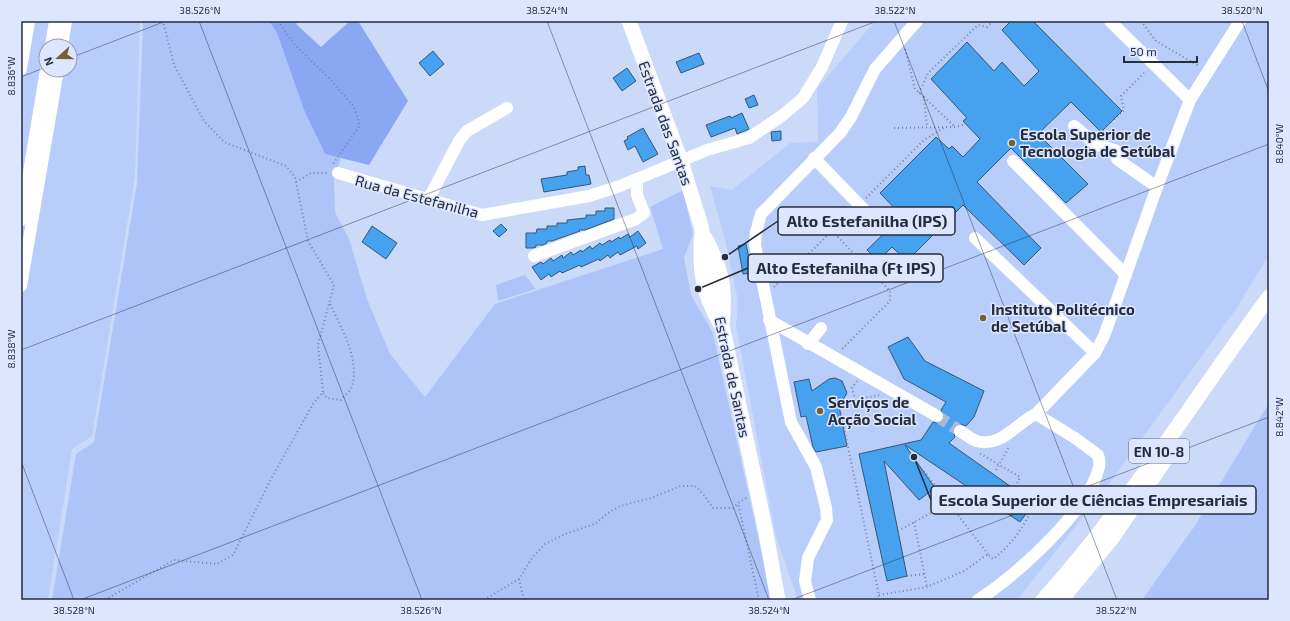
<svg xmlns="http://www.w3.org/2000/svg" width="1290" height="621" font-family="'Exo 2',sans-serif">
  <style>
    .built { fill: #b9cdfb; fill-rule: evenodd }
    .green { fill: #aec4f9 }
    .forest { fill: #89a7f2 }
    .building { fill: #46a2ef; stroke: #385671 }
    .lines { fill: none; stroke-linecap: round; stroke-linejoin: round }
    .minor-tunnel { stroke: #abb7d3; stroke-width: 12; stroke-dasharray: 12 6; stroke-linecap: butt }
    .path { stroke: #79849b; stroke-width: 2; stroke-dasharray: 1 3; stroke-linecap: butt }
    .minor { stroke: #fff; stroke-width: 12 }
    .major { stroke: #fff; stroke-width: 15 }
    .ticks { fill: none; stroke: #252c3b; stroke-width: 1; stroke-opacity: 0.45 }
    .poi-dot { fill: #756130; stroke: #dce7ff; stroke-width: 1.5 }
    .labels { text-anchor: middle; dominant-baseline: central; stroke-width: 3; stroke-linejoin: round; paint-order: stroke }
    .shield { fill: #dce7ff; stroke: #5c6476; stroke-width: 1 }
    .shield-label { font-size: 14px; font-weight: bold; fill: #252c3b }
    .street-label { font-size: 15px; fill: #252c3b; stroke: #dce7ff }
    .poi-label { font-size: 15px; font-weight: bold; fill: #252c3b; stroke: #dce7ff; text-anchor: start }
    .leader { fill: none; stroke: #252c3b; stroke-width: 1.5 }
    .callout-dot { fill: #252c3b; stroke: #dce7ff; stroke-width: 1.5 }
    .callout { fill: #dce7ff; stroke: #252c3b; stroke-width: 1.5 }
    .callout-label { font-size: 16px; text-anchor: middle; font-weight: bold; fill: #252c3b }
    .neatline { fill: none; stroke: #252c3b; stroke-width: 1.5 }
    .ticks-label { font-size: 10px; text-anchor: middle; fill: #252c3b }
  </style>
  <rect width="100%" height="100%" fill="#ccdaf9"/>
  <g class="built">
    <path d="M21,21H140L135,177L92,436L72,449L48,600H21ZM46,46H70V70H46Z"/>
    <polygon points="875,21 1269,21 1269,255 1236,309 1106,488 1017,600 798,600 776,537 736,326 738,301 726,244 710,186 732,190 790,143 818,142 817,89"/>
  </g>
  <g class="green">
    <polygon points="143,21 269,21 277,33 304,110 325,154 341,158 334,181 335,212 349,239 367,299 390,354 425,397 495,304 663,249 650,207 683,190 693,234 684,258 691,295 713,333 772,600 52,600 76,454 94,442 137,183"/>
    <polygon points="525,275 536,289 498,301 496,285"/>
    <polygon points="1269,403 1269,600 1142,600 1194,527"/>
  </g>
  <polygon class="forest" points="269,21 298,21 296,24 321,47 350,21 358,21 408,101 369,165 325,154 304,110 277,33"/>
  <g class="building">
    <polygon points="1011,21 1033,21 1122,111 1101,132 1071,102 1038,134 1088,184 1066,203 1011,148 977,182 1041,248 1024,265 963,205 907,261 892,247 878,261 867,250 902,216 880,193 936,137 949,149 952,146 963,157 980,139 963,121 967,118 931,79 967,42 994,71 1002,62 1024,86 1039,71 1002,30"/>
    <polygon points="433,51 444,64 430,76 419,63"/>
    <polygon points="699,53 704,64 681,73 676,62"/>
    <polygon points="627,68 636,81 622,91 613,78"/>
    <polygon points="754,95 758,105 749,108 745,99"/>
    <polygon points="742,113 749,129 737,134 735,128 711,137 706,125 730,116 731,118"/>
    <polygon points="643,128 658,154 643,162 635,146 628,150 624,141 628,139 627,137"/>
    <polygon points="781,131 781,140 772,141 771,132"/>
    <polygon points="585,166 586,175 589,175 591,184 544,192 541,179 567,175 567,172 578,170 578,167"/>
    <polygon points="605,208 614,208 614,219 585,230 579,230 580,231 552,241 547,241 547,243 543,245 536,245 536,247 533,248 526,248 526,233 536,233 537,229 547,229 547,226 557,226 557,223 567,223 567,220 586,218 586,215 596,215 596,211 605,211"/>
    <polygon points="501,224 507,230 499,237 493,231"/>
    <polygon points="372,226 397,243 386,259 362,242"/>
    <polygon points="638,231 646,243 638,249 637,246 620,255 618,252 610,258 608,255 600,261 599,259 581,267 580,265 562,273 560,271 551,277 549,274 541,280 532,267 541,262 543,264 551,258 553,261 562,255 563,258 571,252 573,255 581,250 582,252 590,246 592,249 600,243 602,245 610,240 611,242 619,237 620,239 628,234 630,237"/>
    <polygon points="746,244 752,273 743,274 738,246"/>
    <polygon points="908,337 925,361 984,391 974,417 966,426 960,424 954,427 953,431 955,437 949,443 1034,503 1020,522 905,445 935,488 919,500 884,461 907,576 887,581 859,454 921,440 933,422 937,423 943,420 944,416 941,410 946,402 904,379 888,347"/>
    <polygon points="835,378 842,381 847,393 839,406 847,446 816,452 813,447 806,416 801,417 794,382 809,379 812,391 829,379"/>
  </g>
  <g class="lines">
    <polyline class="minor-tunnel" points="937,416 960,431"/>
    <g class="path">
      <polyline points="278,21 295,45 330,79 354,107 360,125 333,164"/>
      <polyline points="1141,21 1156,41 1199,66"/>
      <polyline points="905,49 915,89 924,97 927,127"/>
      <polyline points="919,93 928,73 978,25 987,27 993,21"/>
      <polyline points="924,97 954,126"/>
      <polyline points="894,128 955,127 966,124"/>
      <polyline points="1099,132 1101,132 1124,110 1121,96 1144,73"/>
      <polyline points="296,182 311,173 328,173"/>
      <polyline points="866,198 924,140 945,127"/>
      <polyline points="832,231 890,291 890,301 841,350"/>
      <polyline points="774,287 852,212"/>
      <path d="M323,393L327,398L341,400C344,396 351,391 352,386C360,359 341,327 330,304"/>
      <polyline points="855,400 852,388 857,381"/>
      <polyline points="996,470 1009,447"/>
      <polyline points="924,471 988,554"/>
      <polyline points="746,498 738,503 759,600"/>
      <polyline points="953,508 976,506 982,497"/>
      <polyline points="914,522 927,587"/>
      <polyline points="898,531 949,503"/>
      <polyline points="907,576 925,574"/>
      <polyline points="519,579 524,600"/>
      <path d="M879,595L927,587L964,571L988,554L993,559C1009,547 1020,532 1029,515L1027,512L1038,499L1016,486L1020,477L979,453"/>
      <polyline points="105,600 174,560 217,564 233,555 271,479 313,404 323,392 318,345 334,285 308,241 295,177 286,166 224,142 204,121 174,65 163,21"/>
      <polyline points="484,600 519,579 532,558 545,544 565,534 595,524 608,513 620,506 651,498 681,486 695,486 704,495 713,508 733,508 738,503"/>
      <polyline points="876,600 879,595 840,409 841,403 879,395"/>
    </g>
    <g class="minor">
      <polyline points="1110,21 1190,100"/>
      <polyline points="51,46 55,21"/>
      <polyline points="62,46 66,21"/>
      <polyline points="21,69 29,21"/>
      <polyline points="1074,126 1097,145 1115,150 1117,159 1157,187"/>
      <polyline points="814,158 874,220"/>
      <polyline points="1013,161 1126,275"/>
      <polyline points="338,173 482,215 589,196 620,186 707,150 749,138 783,115 803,98 822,67 842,21"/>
      <polyline points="428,200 459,141 467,131 507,108"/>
      <polyline points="21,220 46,70"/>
      <path d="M700,237C698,274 701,292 719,325"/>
      <path d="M707,238C723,269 727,286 724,321"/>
      <polyline points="975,238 1095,353"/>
      <polyline points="534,256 636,219 644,213 637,195 637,179"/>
      <polyline points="21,286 58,70"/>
      <polyline points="769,320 937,416"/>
      <polyline points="808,344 821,328"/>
      <polyline points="1036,414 1095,353 1104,336 1157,187 1190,100 1240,21"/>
      <path d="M960,431C965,434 971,439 976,441C1002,448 1016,423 1036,414L1075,438L1098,455C1099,458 1100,463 1099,467C1089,511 1015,576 978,600"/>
      <polyline points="810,600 805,581 808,558 827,520 826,508 816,467 791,422 755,245 756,232 761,214 840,133 851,117 875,69 917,21"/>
    </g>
    <g class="major">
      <polyline points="629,21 681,161 701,226 765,528 778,600"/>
      <path d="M1043,600C1127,507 1195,398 1269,297"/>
      <polyline points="1061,600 1113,537 1173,448"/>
    </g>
  </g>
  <path class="ticks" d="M199,21L422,600M547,21L769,600M894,21L1117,600M1242,21L1269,92M70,58L166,21M21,77L46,67M21,350L877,21M21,461L74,600M80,600L1269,144M791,600L1269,417"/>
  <g class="poi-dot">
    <circle cx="1012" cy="143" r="4"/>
    <circle cx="983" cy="318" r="4"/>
    <circle cx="820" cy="411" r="4"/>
  </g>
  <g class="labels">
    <rect class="shield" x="1129" y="439" width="60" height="24" rx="3"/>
    <g class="shield-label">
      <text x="1159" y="451">EN 10-8</text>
    </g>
    <g class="street-label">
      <text transform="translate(666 123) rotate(70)">Estrada das Santas</text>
      <text transform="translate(417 196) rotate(15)">Rua da Estefanilha</text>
      <text transform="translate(733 377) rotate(78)">Estrada de Santas</text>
    </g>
    <g class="poi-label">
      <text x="1020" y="134">Escola Superior de<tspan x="1020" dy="17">Tecnologia de Setúbal</tspan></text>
      <text x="991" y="309">Instituto Politécnico<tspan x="991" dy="17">de Setúbal</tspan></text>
      <text x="828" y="402">Serviços de<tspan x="828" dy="17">Acção Social</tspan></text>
    </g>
  </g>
  <path class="leader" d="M725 257L778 221M698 289L748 268M914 457L931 500"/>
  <g class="callout-dot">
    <circle cx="725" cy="257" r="4"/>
    <circle cx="698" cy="289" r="4"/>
    <circle cx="914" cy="457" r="4"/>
  </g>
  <g class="callout">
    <rect x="778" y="207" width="177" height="28" rx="4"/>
    <rect x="748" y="254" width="195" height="28" rx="4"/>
    <rect x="931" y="486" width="325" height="28" rx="4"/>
  </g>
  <g class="callout-label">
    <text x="867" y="227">Alto Estefanilha (IPS)</text>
    <text x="846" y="274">Alto Estefanilha (Ft IPS)</text>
    <text x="1093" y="506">Escola Superior de Ciências Empresariais</text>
  </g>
  <rect width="1290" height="621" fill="none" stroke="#dce7ff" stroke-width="44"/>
  <g transform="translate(58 58) rotate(249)"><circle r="19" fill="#dce7ff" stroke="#939cb1"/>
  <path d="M0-3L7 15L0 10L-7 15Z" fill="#756130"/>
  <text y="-6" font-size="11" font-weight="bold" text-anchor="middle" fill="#252c3b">N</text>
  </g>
  <path d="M1124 56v6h73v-6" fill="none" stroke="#252c3b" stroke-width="2"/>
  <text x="1130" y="56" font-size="12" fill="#252c3b" stroke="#dce7ff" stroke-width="3" paint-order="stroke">50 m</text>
  <rect x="22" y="22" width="1246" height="577" class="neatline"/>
  <g class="ticks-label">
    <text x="200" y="14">38.526°N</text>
    <text x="547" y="14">38.524°N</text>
    <text x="895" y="14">38.522°N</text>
    <text x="1242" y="14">38.520°N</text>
    <text transform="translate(11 76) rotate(-90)" y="4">8.836°W</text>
    <text transform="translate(1279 144) rotate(-90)" y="4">8.840°W</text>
    <text transform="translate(11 349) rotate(-90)" y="4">8.838°W</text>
    <text transform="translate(1279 417) rotate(-90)" y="4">8.842°W</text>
    <text x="74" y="614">38.528°N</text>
    <text x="421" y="614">38.526°N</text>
    <text x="769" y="614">38.524°N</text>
    <text x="1116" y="614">38.522°N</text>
  </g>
</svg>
